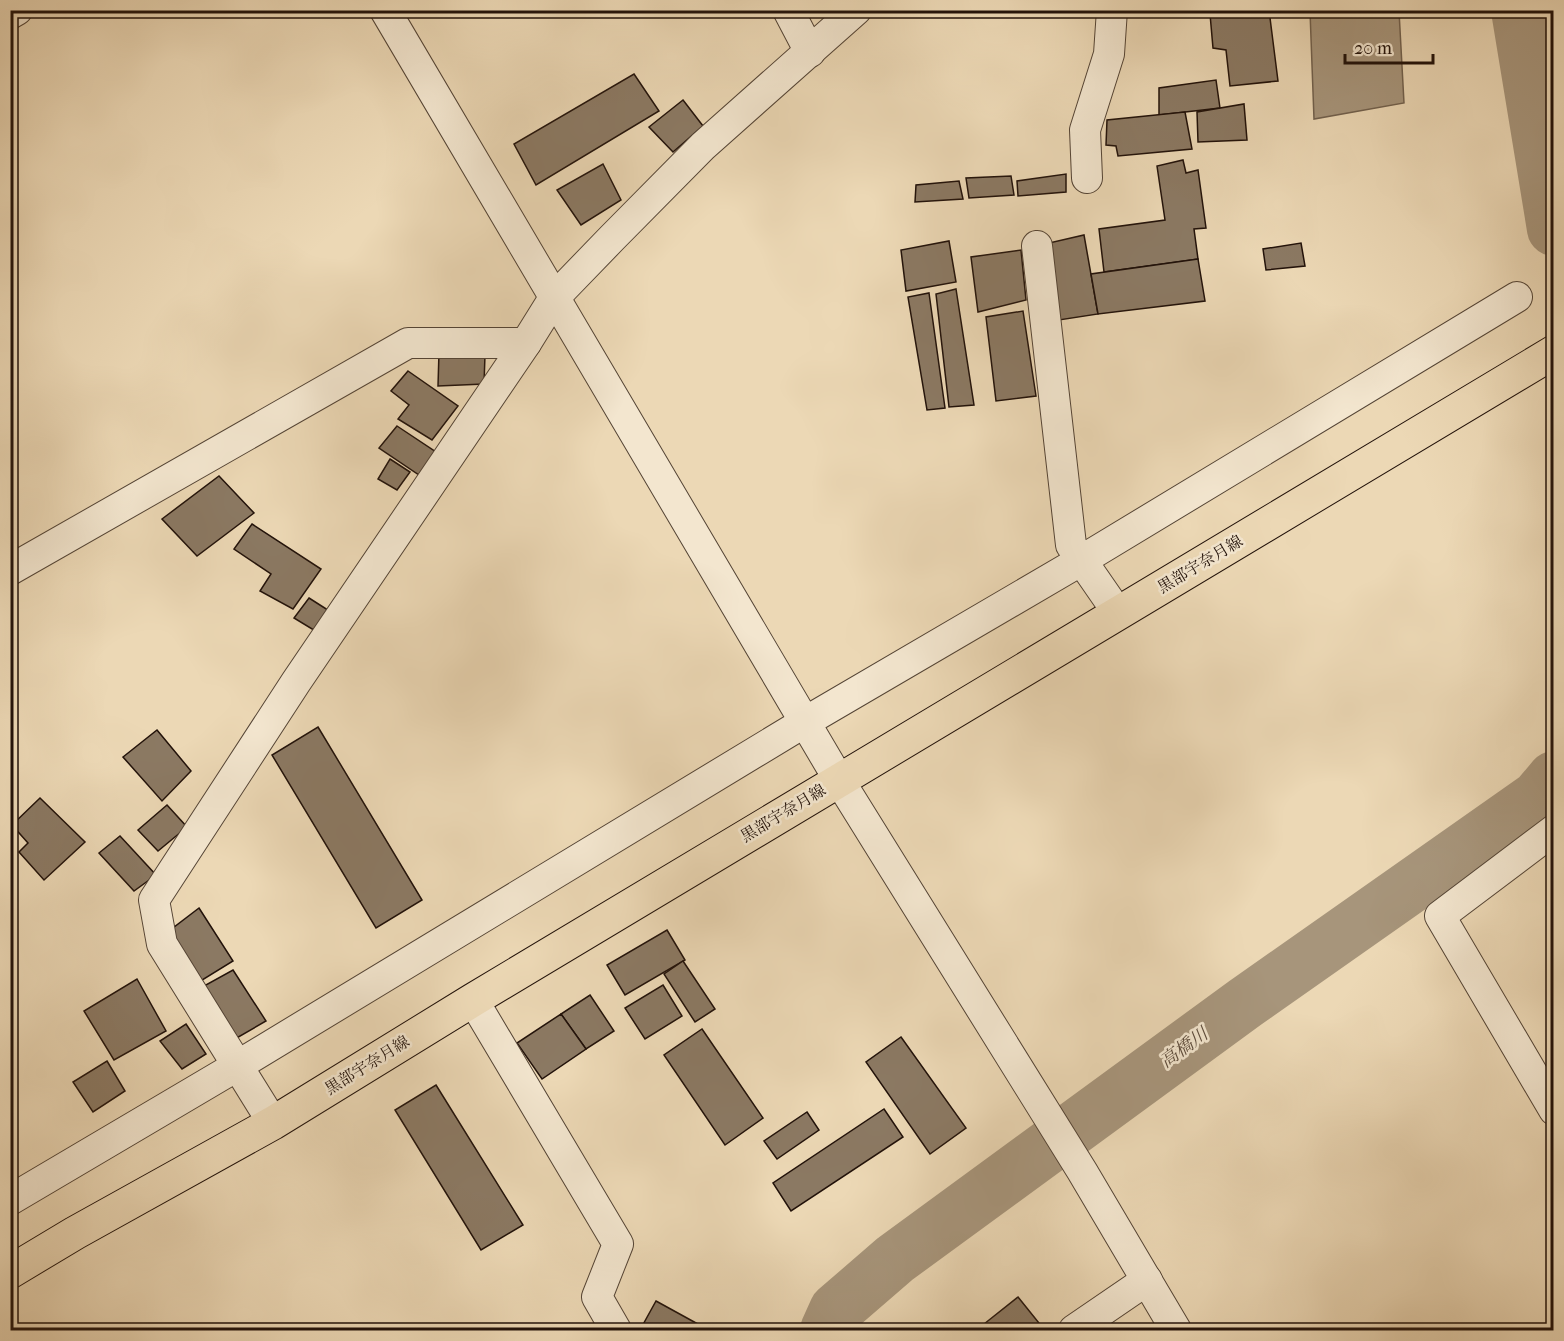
<svg xmlns="http://www.w3.org/2000/svg" width="1564" height="1341" font-family="'IM FELL French Canon','Noto Serif JP',serif">
  <style>
    .water { fill: #a7957b; stroke: #72614e; stroke-width: 1.5 }
    .lines { fill: none; stroke-linecap: round; stroke-linejoin: round }
    .river { stroke: #a7957b; stroke-width: 54 }
    .building { fill: #8b7963; stroke: #22120a; stroke-width: 1.5 }
    .minor-casing { stroke: #544435; stroke-width: 32 }
    .primary-casing { stroke: #22120a; stroke-width: 35 }
    .minor { stroke: #f3e6cf; stroke-width: 30 }
    .primary { stroke: #ecd8b5; stroke-width: 33 }
    .labels { text-anchor: middle; dominant-baseline: central; stroke-width: 5; stroke-linejoin: round; paint-order: stroke }
    .street-label { font-size: 16px; fill: #22120a; stroke: #f3e6cf }
    .water-label { font-size: 18px; font-style: italic; fill: #5e4d3d; stroke: #f3e6cf }
  </style>
  <rect width="100%" height="100%" fill="#ecd8b5"/>
  <filter id="stains"><feTurbulence type="fractalNoise" baseFrequency=".00333" numOctaves="4"/><feColorMatrix values="0 0 0 0 .2 0 0 0 0 .09 0 0 0 0 .02 0 0 0 .5 -.17"/></filter>
  <radialGradient id="worn" r=".72"><stop offset=".6" stop-color="#630" stop-opacity="0"/><stop offset="1" stop-color="#630" stop-opacity=".3"/></radialGradient>
  <polygon class="water" points="1310,11 1399,11 1404,103 1314,119"/>
  <g class="lines">
    <g class="river">
      <polyline points="1518,10 1554,229"/>
      <polyline points="827,1330 836,1310 895,1259 1245,1003 1538,797 1554,778"/>
    </g>
  </g>
  <g class="building">
    <polygon points="1238,10 1269,10 1278,81 1230,86 1226,50 1213,48 1210,14"/>
    <polygon points="634,74 659,111 536,185 514,144"/>
    <polygon points="1216,80 1220,108 1159,115 1159,88"/>
    <polygon points="683,100 703,126 673,152 649,127"/>
    <polygon points="1244,104 1247,140 1198,142 1197,112"/>
    <polygon points="1185,112 1192,149 1118,156 1116,146 1106,145 1107,120"/>
    <polygon points="1183,160 1186,173 1198,170 1206,228 1194,229 1198,259 1104,272 1099,229 1165,220 1157,166"/>
    <polygon points="603,164 621,200 581,225 557,190"/>
    <polygon points="1066,174 1066,192 1018,196 1017,181"/>
    <polygon points="1011,176 1014,195 969,198 966,178"/>
    <polygon points="959,181 963,199 915,202 916,185"/>
    <polygon points="1084,235 1098,314 1059,320 1049,243"/>
    <polygon points="949,241 956,282 906,291 901,250"/>
    <polygon points="1301,243 1305,266 1266,270 1263,249"/>
    <polygon points="1021,250 1026,300 978,312 971,257"/>
    <polygon points="1198,259 1205,301 1098,314 1091,274"/>
    <polygon points="956,289 974,405 949,407 936,294"/>
    <polygon points="929,293 945,408 927,410 908,297"/>
    <polygon points="1023,311 1036,396 996,401 986,317"/>
    <polygon points="439,352 485,355 484,384 438,386"/>
    <polygon points="408,371 458,406 432,440 398,419 409,405 391,391"/>
    <polygon points="397,426 439,454 422,477 379,448"/>
    <polygon points="390,459 410,472 397,490 378,479"/>
    <polygon points="219,476 254,513 197,556 162,519"/>
    <polygon points="252,524 321,569 293,609 260,591 271,574 234,549"/>
    <polygon points="309,598 331,612 317,632 294,618"/>
    <polygon points="318,727 422,900 376,928 272,755"/>
    <polygon points="157,730 191,771 162,801 123,757"/>
    <polygon points="40,798 85,842 44,880 19,852 28,843 12,825"/>
    <polygon points="167,805 187,827 158,851 138,830"/>
    <polygon points="120,836 156,875 134,891 99,853"/>
    <polygon points="199,908 233,961 199,982 169,931"/>
    <polygon points="667,930 685,960 625,995 607,965"/>
    <polygon points="683,961 715,1009 695,1022 664,974"/>
    <polygon points="233,970 266,1021 235,1039 204,986"/>
    <polygon points="137,979 166,1031 114,1060 84,1011"/>
    <polygon points="663,985 682,1016 645,1039 625,1008"/>
    <polygon points="590,995 614,1031 586,1049 561,1014"/>
    <polygon points="561,1014 586,1049 542,1079 517,1043"/>
    <polygon points="186,1024 206,1054 182,1069 160,1041"/>
    <polygon points="702,1029 763,1118 725,1145 664,1055"/>
    <polygon points="901,1037 966,1128 930,1154 866,1062"/>
    <polygon points="107,1061 125,1091 93,1112 73,1082"/>
    <polygon points="436,1085 523,1225 481,1250 395,1110"/>
    <polygon points="884,1109 903,1137 791,1211 773,1183"/>
    <polygon points="807,1112 819,1130 777,1159 764,1141"/>
    <polygon points="1018,1297 1043,1328 1040,1330 989,1330 984,1324"/>
    <polygon points="656,1301 707,1329 706,1330 640,1330"/>
  </g>
  <g class="lines">
    <g class="minor-casing">
      <g id="minor">
        <polyline points="385,10 839,780 1082,1171 1176,1330"/>
        <polyline points="788,10 810,52"/>
        <polyline points="10,14 17,10"/>
        <polyline points="1087,178 1085,130 1109,54 1112,10"/>
        <polyline points="1037,246 1071,545 1118,613"/>
        <polyline points="10,570 408,343 526,343"/>
        <polyline points="1554,830 1440,916 1554,1110"/>
        <polyline points="473,1000 618,1244 597,1297 616,1330"/>
        <polyline points="273,1123 162,944 154,900 296,682 526,343 554,298 612,238 703,146 856,10"/>
        <polyline points="10,1200 237,1066 805,722 1082,560 1517,297"/>
        <polyline points="1074,1330 1147,1280"/>
      </g>
    </g>
    <g class="primary-casing">
      <polyline id="primary" points="10,1272 75,1233 273,1123 473,1000 1554,352"/>
    </g>
    <use href="#minor" class="minor"/>
    <use href="#primary" class="primary"/>
  </g>
  <g class="labels">
    <g class="street-label">
      <text transform="translate(1200 564) rotate(-31)">黒部宇奈月線</text>
      <text transform="translate(783 813) rotate(-31)">黒部宇奈月線</text>
      <text transform="translate(367 1065) rotate(-32)">黒部宇奈月線</text>
    </g>
    <g class="water-label">
      <text transform="translate(1184 1048) rotate(-36)">高橋川</text>
    </g>
  </g>
  <rect width="1564" height="1341" fill="none" stroke="#ecd8b5" stroke-width="36"/>
  <rect x="12" y="12" width="1540" height="1317" fill="none" stroke="#22120a" stroke-width="3"/>
  <rect x="18" y="18" width="1528" height="1305" fill="none" stroke="#22120a" stroke-width="1.5"/>
  <path d="M1345 54v9h88v-9" fill="none" stroke="#22120a" stroke-width="3"/>
  <text x="1354" y="54" font-size="18" fill="#22120a" stroke="#f3e6cf" stroke-width="4.5" paint-order="stroke">20 m</text>
  <rect width="100%" height="100%" filter="url(#stains)"/>
  <rect width="100%" height="100%" fill="url(#worn)"/>
</svg>
